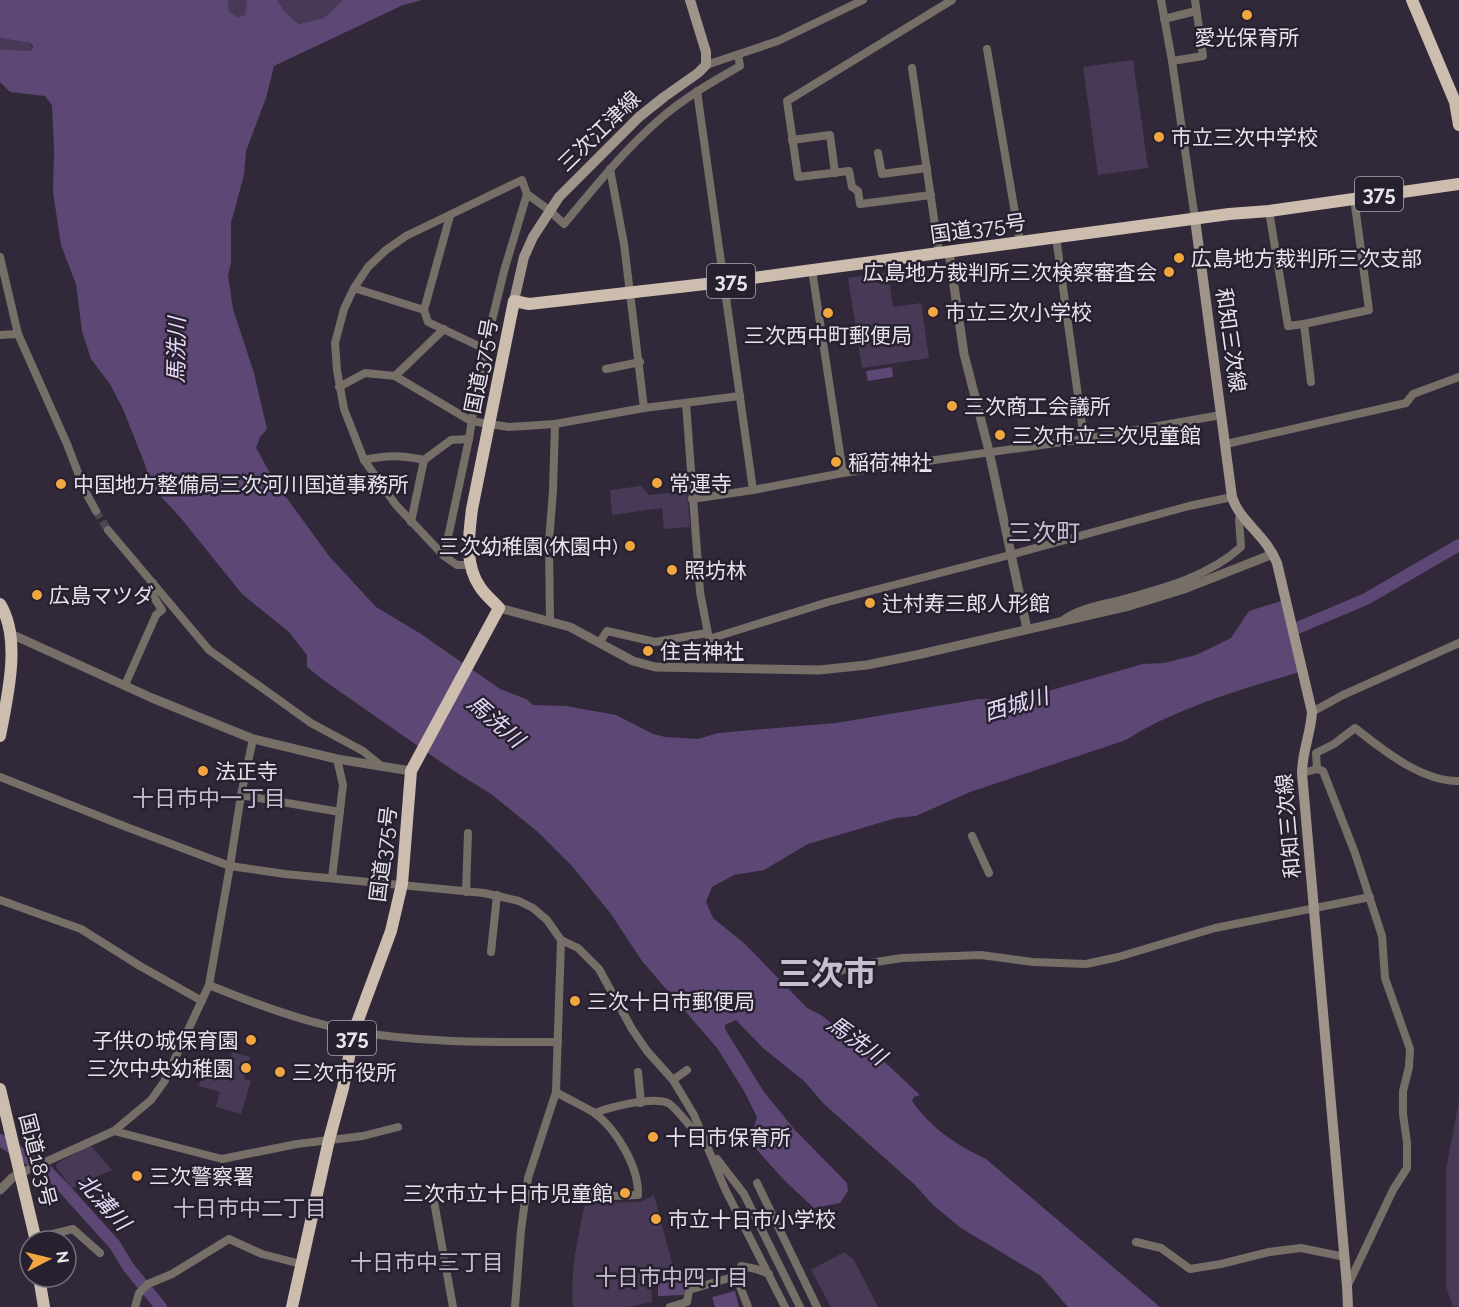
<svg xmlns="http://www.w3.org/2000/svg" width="1459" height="1307" font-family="Raleway,'Noto Sans JP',sans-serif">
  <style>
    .green { fill: #483a57 }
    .water { fill: #5d4774 }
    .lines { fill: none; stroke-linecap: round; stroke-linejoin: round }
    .river { stroke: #5d4774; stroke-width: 12 }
    .minor-tunnel { stroke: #4c4554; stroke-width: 8; stroke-dasharray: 8 4; stroke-linecap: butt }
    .minor { stroke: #756f68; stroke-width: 8 }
    .tertiary { stroke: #756f68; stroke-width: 9 }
    .secondary { stroke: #9e9489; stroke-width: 10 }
    .trunk { stroke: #ccbdae; stroke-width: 12 }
    .poi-dot { fill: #f1a640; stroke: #27202f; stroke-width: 2 }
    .labels { text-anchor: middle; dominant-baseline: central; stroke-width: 5; stroke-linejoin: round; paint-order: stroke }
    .shield { fill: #27202f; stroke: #ada8b4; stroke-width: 1.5 }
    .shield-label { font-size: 20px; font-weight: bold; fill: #e7e3ed }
    .poi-label { font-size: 21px; fill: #e7e3ed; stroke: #27202f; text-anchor: start }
    .street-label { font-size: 21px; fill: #e7e3ed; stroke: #27202f }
    .water-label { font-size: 22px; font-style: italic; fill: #e5d8f6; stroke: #27202f }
    .neighbourhood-label { font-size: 22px; fill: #c7bed2; stroke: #27202f }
    .quarter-label { font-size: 24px; fill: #c7bed2; stroke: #27202f }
    .town-label { font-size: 33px; font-weight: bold; fill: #c7bed2; stroke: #27202f }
  </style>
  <rect width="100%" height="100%" fill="#312939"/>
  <g class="green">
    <polygon points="228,0 247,0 245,15 237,17 229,13"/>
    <polygon points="277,0 343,0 324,18 297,24 284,11"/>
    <polygon points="0,38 31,43 32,51 0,49"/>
    <polygon points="1133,60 1148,168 1098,175 1083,67"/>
    <polygon points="888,272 893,307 921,303 929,358 862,368 848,278"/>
    <polygon points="641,486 649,495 687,491 690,527 664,529 662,508 612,515 610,490"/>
    <polygon points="232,1052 250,1057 244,1079 251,1081 241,1114 216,1107 220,1092 198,1086 203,1077 209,1076 211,1070 226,1074"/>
    <polygon points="1459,1101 1459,1307 1453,1307 1446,1287 1446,1170"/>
    <polygon points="90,1145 112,1170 72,1188 56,1167 56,1164"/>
    <path d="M654,1195L674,1270L651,1274L652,1302L628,1307H573C570,1271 578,1237 585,1203L640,1202Z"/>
    <polygon points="844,1252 854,1260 878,1307 831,1307 811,1270"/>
  </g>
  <g class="water">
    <path d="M0,0H228L229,12L237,17L245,15L247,0H277L284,11L298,24L324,18L343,0H422L403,5L274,66L266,98L246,151L244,175L231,223V263L228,275L233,309L254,373L267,429L260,437L256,448L275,482L329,556L376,607L421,634L500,689L526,699L533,705L566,706L616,715L653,734L665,737L698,739L718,733L836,723L979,699H1020L1143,664L1164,663L1196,655L1231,638L1249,611L1281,601L1300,672C1245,688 1173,709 1126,740L970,792L916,816L896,818L808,844L764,870L734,875L712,887L706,902L713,918L745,944L807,1008L821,1015L850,1038L861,1040L920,1095L914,1097L912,1101C931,1128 956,1145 986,1159L1160,1307H1068L1041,1276L961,1228L933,1205L915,1185L824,1104L804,1081L763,1048L736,1020L725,1025V1029L764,1092L795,1130L847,1183L848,1191L840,1203L814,1208L784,1180L748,1140L747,1135L754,1127L757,1117L744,1091L717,1048L642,961L611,914L572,866L538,832L491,794L454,771L326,682L307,667V655L289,632L242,594L180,517L148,483L146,467L123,409L110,384L91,359L82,331L76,284L61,245L53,192L54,151L52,105L45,96L10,92L0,82V49L31,51L33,47L31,43L0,38Z"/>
    <polygon points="892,367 893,377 868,381 866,371"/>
    <polygon points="684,1282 684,1295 658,1296 658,1283"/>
    <polygon points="735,1291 739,1307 715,1307 712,1297"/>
  </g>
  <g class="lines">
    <g class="river">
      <polyline points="1283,634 1366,599 1459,545"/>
      <polyline points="0,1140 47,1171 60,1184 115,1245 129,1268 161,1307"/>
    </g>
    <polyline class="minor-tunnel" points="96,511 108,530"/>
    <g class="minor">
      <polyline points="1161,0 1172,61 1195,219"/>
      <polyline points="1164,19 1196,11"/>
      <polyline points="987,49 1020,242"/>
      <polyline points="1172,61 1203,56 1195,0"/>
      <polyline points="706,65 778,41 863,0"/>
      <polyline points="912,68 939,253"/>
      <polyline points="697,91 753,490"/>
      <polyline points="792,140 830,135 835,173"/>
      <polyline points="878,153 882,174 927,168"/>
      <polyline points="610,169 624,244 644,408"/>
      <path d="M527,194L549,210L564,224C594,188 624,150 660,119C684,98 712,82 740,66L738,55"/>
      <polyline points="931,195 860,204 858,191 852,187 849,171 798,177 787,101 952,0"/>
      <polyline points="1269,211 1288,326 1304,324 1369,310 1354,198"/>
      <polyline points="450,216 424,310 428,322 485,349"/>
      <polyline points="1056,237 1084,439"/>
      <polyline points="0,257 18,334 67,444 85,491 96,511"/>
      <polyline points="812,270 843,473"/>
      <polyline points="354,288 424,310"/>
      <polyline points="1304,324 1311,382"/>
      <polyline points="0,335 18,334"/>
      <polyline points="606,369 640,362"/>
      <polyline points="395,376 444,329"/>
      <polyline points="339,387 365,373 395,376 471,421 509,427 555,424 644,408 740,396"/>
      <polyline points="686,403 700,592 709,639 828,602 1010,555 1189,506 1232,497"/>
      <polyline points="1226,444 1406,403 1413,394 1459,377"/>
      <path d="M364,460C386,455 402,455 424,460"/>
      <polyline points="692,499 753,490 843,473 1084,439 1221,415"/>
      <polyline points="411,522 424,460 451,440 469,439"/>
      <polyline points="108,530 209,650 311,723 363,751 379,764"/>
      <polyline points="444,556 469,439 476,394 485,349 504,271 527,194 522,180 406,236 386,250 368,267 354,288 344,309 335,343 337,370 344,409 364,460 396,505 444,556 457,565 470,565"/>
      <path d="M1063,620C1081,607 1102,605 1124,599C1165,588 1209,576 1241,547L1239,519L1241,514"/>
      <polyline points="550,621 549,542 553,490 555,424"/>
      <polyline points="599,643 607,631 655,642 707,633"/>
      <polyline points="125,685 156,615 162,610 153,596 153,583"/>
      <polyline points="1312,712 1343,695 1459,643"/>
      <path d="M1317,769L1316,753L1334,744L1355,728C1383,750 1422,782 1459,781"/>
      <polyline points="1302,773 1317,769 1323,771 1355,853 1382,936 1385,978 1410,1049 1409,1067 1403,1091 1403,1114 1407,1143 1407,1168 1393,1190 1348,1285"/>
      <polyline points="0,777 129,828 230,866 285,874 484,893 519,901 533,908 547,920 561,940 556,1092 528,1178 521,1230 515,1307"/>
      <polyline points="241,795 340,812"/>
      <polyline points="972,836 989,873"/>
      <polyline points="332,878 343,785 337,759"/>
      <polyline points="466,892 468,833"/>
      <polyline points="0,900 81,929 140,966 202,1001"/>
      <polyline points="561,940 578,948 599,969 632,1029 647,1051 673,1080 694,1115 725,1189 785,1307"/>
      <polyline points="491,952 497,895"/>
      <polyline points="832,974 856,965 902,958 981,955 1033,962 1086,964 1118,957 1215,928 1370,897"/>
      <path d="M209,985C255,1004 303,1022 352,1031C420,1043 489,1042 558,1042"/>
      <polyline points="638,1072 641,1103"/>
      <polyline points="673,1080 687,1070"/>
      <path d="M556,1092C568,1099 581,1105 593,1112C616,1128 639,1167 638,1195L586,1197"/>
      <path d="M595,1113C610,1107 653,1096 668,1103C676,1107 696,1134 703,1142"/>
      <polyline points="114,1131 222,1159 297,1144 363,1136 398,1127"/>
      <polyline points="717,1159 744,1194 800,1307"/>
      <polyline points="21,1173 114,1131 151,1100 164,1082 209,985 230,866 241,795 253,739"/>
      <polyline points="757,1183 817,1307"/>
      <polyline points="433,1196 453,1307"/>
      <polyline points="36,1238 73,1229 100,1253"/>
      <polyline points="1136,1242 1161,1248 1190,1269 1221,1264 1269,1252 1301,1248 1345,1257"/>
      <polyline points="736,1276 748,1307"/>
      <polyline points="135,1307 139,1293 148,1284 172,1274 229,1239 262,1254 301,1264"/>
      <polyline points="670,1307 687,1302 689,1290 736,1276 741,1266 756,1269 769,1274"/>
    </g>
    <g class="tertiary">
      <polyline points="949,252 964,354 989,451 1027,629"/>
      <polyline points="499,608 570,627 633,661 655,667 819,670 867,665 921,654 1129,606 1184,589 1273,554"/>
      <polyline points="11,634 152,698 253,739 337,759 411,771"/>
      <polyline points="0,1190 12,1178 21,1173"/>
    </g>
    <g class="secondary">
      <path d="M1195,219L1232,497C1240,522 1266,535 1277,563L1312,712C1311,733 1302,752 1302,773L1347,1286L1348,1307"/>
      <polyline points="514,301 524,257 533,237 559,197 639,117 664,97 698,73 706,65 706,52 690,0"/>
    </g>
    <g class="trunk">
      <polyline points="1412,0 1455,102 1459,125"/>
      <path d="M0,604C22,639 7,698 0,736"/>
      <polyline points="0,1089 36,1241"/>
      <polyline points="39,1277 44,1307"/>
      <path d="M292,1307L329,1140L343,1088L354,1031L391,931L402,884L411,771L499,608C493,601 485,595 480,587C464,564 469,535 472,509L514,301L529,304L723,282L1229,214L1269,211L1459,184"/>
    </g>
  </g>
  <g class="poi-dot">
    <circle cx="1247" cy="15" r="6"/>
    <circle cx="1159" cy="137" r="6"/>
    <circle cx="1179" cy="258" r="6"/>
    <circle cx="1169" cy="272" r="6"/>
    <circle cx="933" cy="312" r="6"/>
    <circle cx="828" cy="313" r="6"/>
    <circle cx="952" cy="406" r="6"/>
    <circle cx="1000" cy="435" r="6"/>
    <circle cx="836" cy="462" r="6"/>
    <circle cx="657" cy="483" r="6"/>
    <circle cx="61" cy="484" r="6"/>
    <circle cx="630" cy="546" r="6"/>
    <circle cx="672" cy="570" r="6"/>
    <circle cx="37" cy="595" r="6"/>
    <circle cx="870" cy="603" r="6"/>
    <circle cx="648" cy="651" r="6"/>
    <circle cx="203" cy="771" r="6"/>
    <circle cx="575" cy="1001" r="6"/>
    <circle cx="251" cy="1040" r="6"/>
    <circle cx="246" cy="1068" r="6"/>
    <circle cx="280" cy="1072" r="6"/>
    <circle cx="653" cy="1137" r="6"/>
    <circle cx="137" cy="1176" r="6"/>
    <circle cx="625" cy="1193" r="6"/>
    <circle cx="656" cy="1219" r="6"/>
  </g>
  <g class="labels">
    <g class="shield">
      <rect x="1355" y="177" width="48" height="34" rx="4.5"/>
      <rect x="707" y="264" width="48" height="34" rx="4.5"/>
      <rect x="328" y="1021" width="48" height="34" rx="4.5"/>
    </g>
    <g class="shield-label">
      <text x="1379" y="194">375</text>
      <text x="731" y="281">375</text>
      <text x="352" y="1038">375</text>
    </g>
    <g class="poi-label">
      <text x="1247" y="37" text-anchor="middle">愛光保育所</text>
      <text x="1171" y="137">市立三次中学校</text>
      <text x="1191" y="258">広島地方裁判所三次支部</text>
      <text x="1157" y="272" text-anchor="end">広島地方裁判所三次検察審査会</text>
      <text x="945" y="312">市立三次小学校</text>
      <text x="828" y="335" text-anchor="middle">三次西中町郵便局</text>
      <text x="964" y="406">三次商工会議所</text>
      <text x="1012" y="435">三次市立三次児童館</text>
      <text x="848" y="462">稲荷神社</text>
      <text x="669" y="483">常運寺</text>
      <text x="73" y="484">中国地方整備局三次河川国道事務所</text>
      <text x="618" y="546" text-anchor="end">三次幼稚園(休園中)</text>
      <text x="684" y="570">照坊林</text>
      <text x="49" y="595">広島マツダ</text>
      <text x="882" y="603">辻村寿三郎人形館</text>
      <text x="660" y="651">住吉神社</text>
      <text x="215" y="771">法正寺</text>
      <text x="587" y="1001">三次十日市郵便局</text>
      <text x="239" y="1040" text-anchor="end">子供の城保育園</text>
      <text x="234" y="1068" text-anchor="end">三次中央幼稚園</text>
      <text x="292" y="1072">三次市役所</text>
      <text x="665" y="1137">十日市保育所</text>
      <text x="149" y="1176">三次警察署</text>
      <text x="613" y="1193" text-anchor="end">三次市立十日市児童館</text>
      <text x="668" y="1219">市立十日市小学校</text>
    </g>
    <g class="street-label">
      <text transform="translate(599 131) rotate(-44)">三次江津線</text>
      <text transform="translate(978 228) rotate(-8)">国道375号</text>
      <text transform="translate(1231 340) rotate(82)">和知三次線</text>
      <text transform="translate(481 366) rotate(-79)">国道375号</text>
      <text transform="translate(1288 826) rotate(-95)">和知三次線</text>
      <text transform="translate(383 854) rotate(-83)">国道375号</text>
      <text transform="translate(38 1160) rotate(76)">国道183号</text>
    </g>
    <g class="water-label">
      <text transform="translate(176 350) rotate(-89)">馬洗川</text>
      <text transform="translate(1016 704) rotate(-16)">西城川</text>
      <text transform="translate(496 721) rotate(41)">馬洗川</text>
      <text transform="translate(857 1040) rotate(36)">馬洗川</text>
      <text transform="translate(104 1202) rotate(48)">北溝川</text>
    </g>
    <g class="neighbourhood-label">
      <text x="209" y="798">十日市中一丁目</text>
      <text x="250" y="1208">十日市中二丁目</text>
      <text x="427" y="1262">十日市中三丁目</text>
      <text x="672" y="1277">十日市中四丁目</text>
    </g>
    <g class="quarter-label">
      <text x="1044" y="532">三次町</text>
    </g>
    <g class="town-label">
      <text x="827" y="973">三次市</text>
    </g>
  </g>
  <g transform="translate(48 1259) rotate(83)"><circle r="28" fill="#27202f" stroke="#746e7b" stroke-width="1.5"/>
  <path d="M0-4.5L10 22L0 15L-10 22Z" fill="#f1a640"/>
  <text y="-9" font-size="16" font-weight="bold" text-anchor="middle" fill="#e7e3ed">N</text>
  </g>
</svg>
